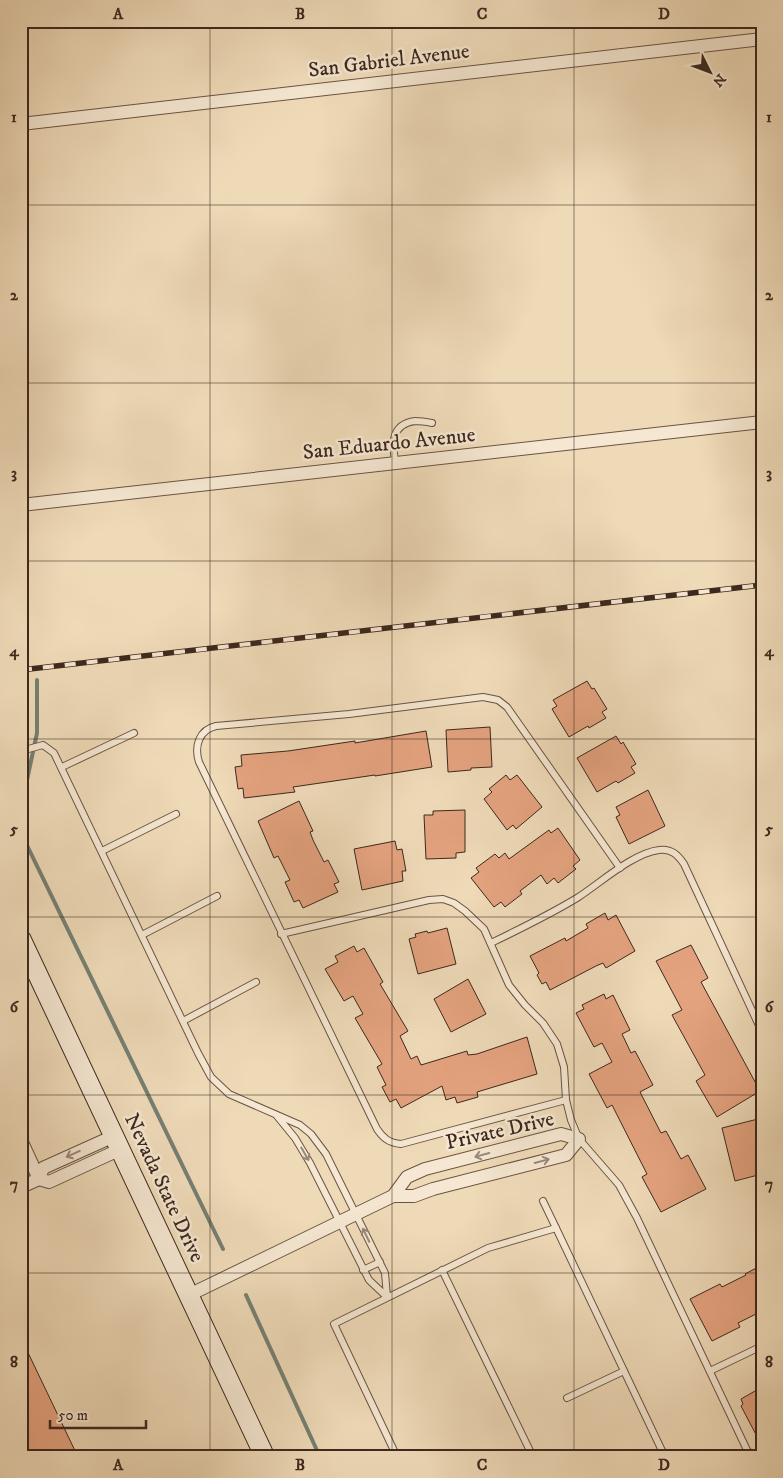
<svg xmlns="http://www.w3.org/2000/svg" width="783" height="1478" font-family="'IM FELL DW Pica',serif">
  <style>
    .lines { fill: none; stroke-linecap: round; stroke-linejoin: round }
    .stream { stroke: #758073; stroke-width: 4 }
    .building { fill: #e4a37f; stroke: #3d281e }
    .lane-casing { stroke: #6a5444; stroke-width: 8 }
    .street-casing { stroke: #6a5444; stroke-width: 14 }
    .secondary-casing { stroke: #3d281e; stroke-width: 21 }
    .lane { stroke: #f5e7d1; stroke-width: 6 }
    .street { stroke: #f5e7d1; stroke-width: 12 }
    .secondary { stroke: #f5e7d1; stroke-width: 19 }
    .rail-casing { stroke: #3d281e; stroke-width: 5.5 }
    .rail { stroke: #f5e7d1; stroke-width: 4; stroke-dasharray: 11; stroke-linecap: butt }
    .oneway { stroke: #998878 }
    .grid { fill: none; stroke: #3d281e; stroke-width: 1; stroke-opacity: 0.55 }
    .labels { text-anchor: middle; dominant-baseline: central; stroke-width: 5; stroke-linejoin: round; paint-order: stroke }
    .street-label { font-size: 21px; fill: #3d281e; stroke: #f5e7d1 }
    .neatline { fill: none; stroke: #3d281e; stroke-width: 2 }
    .grid-label { font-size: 16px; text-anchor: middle; font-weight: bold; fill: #3d281e }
  </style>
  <rect width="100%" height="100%" fill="#efdab8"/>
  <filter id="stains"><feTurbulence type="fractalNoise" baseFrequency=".004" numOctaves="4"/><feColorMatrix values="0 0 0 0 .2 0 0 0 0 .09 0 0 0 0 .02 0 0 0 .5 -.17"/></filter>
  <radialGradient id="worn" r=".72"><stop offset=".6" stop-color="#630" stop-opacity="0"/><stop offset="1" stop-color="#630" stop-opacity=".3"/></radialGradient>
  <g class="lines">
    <g class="stream">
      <polyline points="21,808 37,733 37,680"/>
      <polyline points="21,833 223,1249"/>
      <polyline points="246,1295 320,1457"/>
    </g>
  </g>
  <g class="building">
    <polygon points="587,681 592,689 594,688 607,709 602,712 606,718 589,728 588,726 569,737 552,709 557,706 553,700"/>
    <polygon points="490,727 492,767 471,768 471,770 448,772 446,730"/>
    <polygon points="426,731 432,767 375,776 375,775 293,787 295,792 244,798 243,788 238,789 235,767 242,766 241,755 288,751 355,741 355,743"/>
    <polygon points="616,736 621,744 623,742 636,764 631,767 635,773 618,783 616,781 597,792 577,758"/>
    <polygon points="506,775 510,780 517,775 542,807 516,829 513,825 507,830 484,799 492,792 489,789"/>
    <polygon points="648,790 665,826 629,844 616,817 620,815 616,807"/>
    <polygon points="299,801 313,831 310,832 313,840 324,862 328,860 339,882 334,884 338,892 303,908 299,900 294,902 285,882 290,880 278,856 274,858 258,821"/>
    <polygon points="465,810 465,852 456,853 456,858 426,859 424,815 433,815 433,811"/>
    <polygon points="558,828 580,860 573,866 576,869 558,883 554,878 547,884 541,875 520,891 522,894 505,907 501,902 494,907 471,878 479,872 476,868 495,854 499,858 505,853 509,859 549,830 551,833"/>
    <polygon points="395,841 397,850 402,849 406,871 402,871 403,881 362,890 354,849"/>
    <polygon points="605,913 608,920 616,915 635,951 606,968 603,963 596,966 550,990 546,982 542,984 537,975 539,973 530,956 565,938 566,941 588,928 586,924"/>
    <polygon points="447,928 456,964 418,974 409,939 416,937 415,934 427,931 428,933"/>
    <polygon points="691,945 708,978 701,982 760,1091 717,1117 696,1081 705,1075 672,1015 682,1010 656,961"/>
    <polygon points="354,946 357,952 364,948 383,982 380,984 408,1031 400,1036 411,1059 417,1056 421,1065 467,1051 468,1055 477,1054 527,1037 537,1074 477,1092 478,1097 457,1103 455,1097 446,1100 442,1086 401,1108 396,1099 390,1102 382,1087 386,1085 377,1067 382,1064 355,1018 363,1014 353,996 344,1001 325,969 338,962 335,956"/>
    <polygon points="468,979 486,1014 451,1032 434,999"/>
    <polygon points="604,994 606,999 613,995 630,1030 622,1034 631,1053 635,1051 653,1085 640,1092 661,1133 666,1131 681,1159 688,1155 706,1189 661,1212 642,1177 647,1174 612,1105 607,1108 589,1074 612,1062 602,1043 594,1047 576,1013 584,1009 582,1005"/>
    <polygon points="762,1118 762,1174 735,1181 722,1128"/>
    <polygon points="762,1265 762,1311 738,1323 740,1327 712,1341 690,1299 720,1284 722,1287 746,1275 745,1274"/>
    <polygon points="21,1338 78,1457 21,1457"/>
    <polygon points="762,1387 762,1446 741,1406 743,1404 741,1399"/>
  </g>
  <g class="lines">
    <g class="lane-casing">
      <g id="lane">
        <path d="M396,463C391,445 391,424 415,421C420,421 427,422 432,423"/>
        <polyline points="21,751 43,745 54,753 198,1053 211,1077 229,1094 300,1125 311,1134 326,1154 385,1273 387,1297"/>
        <polyline points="62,767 134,733"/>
        <polyline points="102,851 176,814"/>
        <polyline points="281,934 429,900 443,899 454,903 465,911 484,929 509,985 525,1005 543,1023 557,1044 564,1067 566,1100 571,1120 579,1139 619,1185 637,1218 747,1450 754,1457"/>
        <polyline points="142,935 217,896"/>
        <path d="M491,943C520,929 549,915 577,898C599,884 633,853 659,850C671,848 678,855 684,864L762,1032"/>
        <polyline points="183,1021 256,982"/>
        <path d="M566,1100L401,1144C389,1143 383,1138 377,1129L199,762C194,746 199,730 216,726L349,714L483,697L498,700L507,707L620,868"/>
        <polyline points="277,1116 295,1138 310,1163 369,1280 387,1297"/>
        <polyline points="543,1201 556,1228"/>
        <polyline points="363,1270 380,1262"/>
        <polyline points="442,1270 533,1457"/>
        <polyline points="710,1371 762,1346"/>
        <polyline points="567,1398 624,1371"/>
        <polyline points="397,1457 334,1324 488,1248 556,1228 665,1457"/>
      </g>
    </g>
    <g class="street-casing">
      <g id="street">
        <polyline points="21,124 762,39"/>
        <polyline points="21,505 762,422"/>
        <polyline points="21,1140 39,1179"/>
        <polyline points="39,1179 43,1168 114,1136"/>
        <polyline points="21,1187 39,1179 49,1182 121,1149"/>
        <polyline points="189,1295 393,1196 414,1196 433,1189 566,1155 579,1139 561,1134 425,1169 407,1177 393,1196"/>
      </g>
    </g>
    <g class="secondary-casing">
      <polyline id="secondary" points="21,939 265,1457"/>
    </g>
    <use href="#lane" class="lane"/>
    <use href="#street" class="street"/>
    <use href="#secondary" class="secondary"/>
    <g class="rail-casing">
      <polyline id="rail" points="21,670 762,585"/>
    </g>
    <use href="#rail" class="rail"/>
  </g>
  <defs><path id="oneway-shaft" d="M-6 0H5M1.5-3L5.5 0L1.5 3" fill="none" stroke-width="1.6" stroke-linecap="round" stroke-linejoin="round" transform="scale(1.25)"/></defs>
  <g class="oneway">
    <use href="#oneway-shaft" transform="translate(73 1154) rotate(156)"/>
    <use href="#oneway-shaft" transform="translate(305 1154) rotate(60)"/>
    <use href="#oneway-shaft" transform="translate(482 1155) rotate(165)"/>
    <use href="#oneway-shaft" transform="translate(542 1161) rotate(-15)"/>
    <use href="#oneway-shaft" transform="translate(366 1235) rotate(-116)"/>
  </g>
  <path class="grid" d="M210,21V1457M392,21V1457M574,21V1457M21,205H762M21,383H762M21,561H762M21,739H762M21,917H762M21,1095H762M21,1273H762"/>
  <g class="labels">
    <g class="street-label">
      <text transform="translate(389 61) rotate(-7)">San Gabriel Avenue</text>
      <text transform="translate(389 444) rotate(-6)">San Eduardo Avenue</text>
      <text transform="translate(500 1131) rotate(-13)">Private Drive</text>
      <text transform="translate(164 1188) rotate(65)">Nevada State Drive</text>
    </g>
  </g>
  <rect width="783" height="1478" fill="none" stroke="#efdab8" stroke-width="55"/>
  <g transform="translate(710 72) rotate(132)" stroke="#f5e7d1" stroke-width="4" paint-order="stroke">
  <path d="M0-4L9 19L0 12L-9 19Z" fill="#3d281e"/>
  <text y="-8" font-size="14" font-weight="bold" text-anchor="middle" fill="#3d281e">N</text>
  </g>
  <path d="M50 1420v8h96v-8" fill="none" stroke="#3d281e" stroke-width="2.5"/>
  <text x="58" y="1420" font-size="15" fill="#3d281e" stroke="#f5e7d1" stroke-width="4" paint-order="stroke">50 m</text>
  <rect x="28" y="28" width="728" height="1422" class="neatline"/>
  <g class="grid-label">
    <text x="118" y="19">A</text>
    <text x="300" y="19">B</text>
    <text x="482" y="19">C</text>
    <text x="664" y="19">D</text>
    <text x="14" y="122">1</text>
    <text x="769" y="122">1</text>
    <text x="14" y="300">2</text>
    <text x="769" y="300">2</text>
    <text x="14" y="478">3</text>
    <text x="769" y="478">3</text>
    <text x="14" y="656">4</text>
    <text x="769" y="656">4</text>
    <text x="14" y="834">5</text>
    <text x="769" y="834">5</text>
    <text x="14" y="1012">6</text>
    <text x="769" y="1012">6</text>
    <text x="14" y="1189">7</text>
    <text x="769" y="1189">7</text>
    <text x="14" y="1367">8</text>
    <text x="769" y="1367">8</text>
    <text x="118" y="1470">A</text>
    <text x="300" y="1470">B</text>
    <text x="482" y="1470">C</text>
    <text x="664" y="1470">D</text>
  </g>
  <rect width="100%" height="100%" filter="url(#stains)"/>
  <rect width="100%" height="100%" fill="url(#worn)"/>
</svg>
